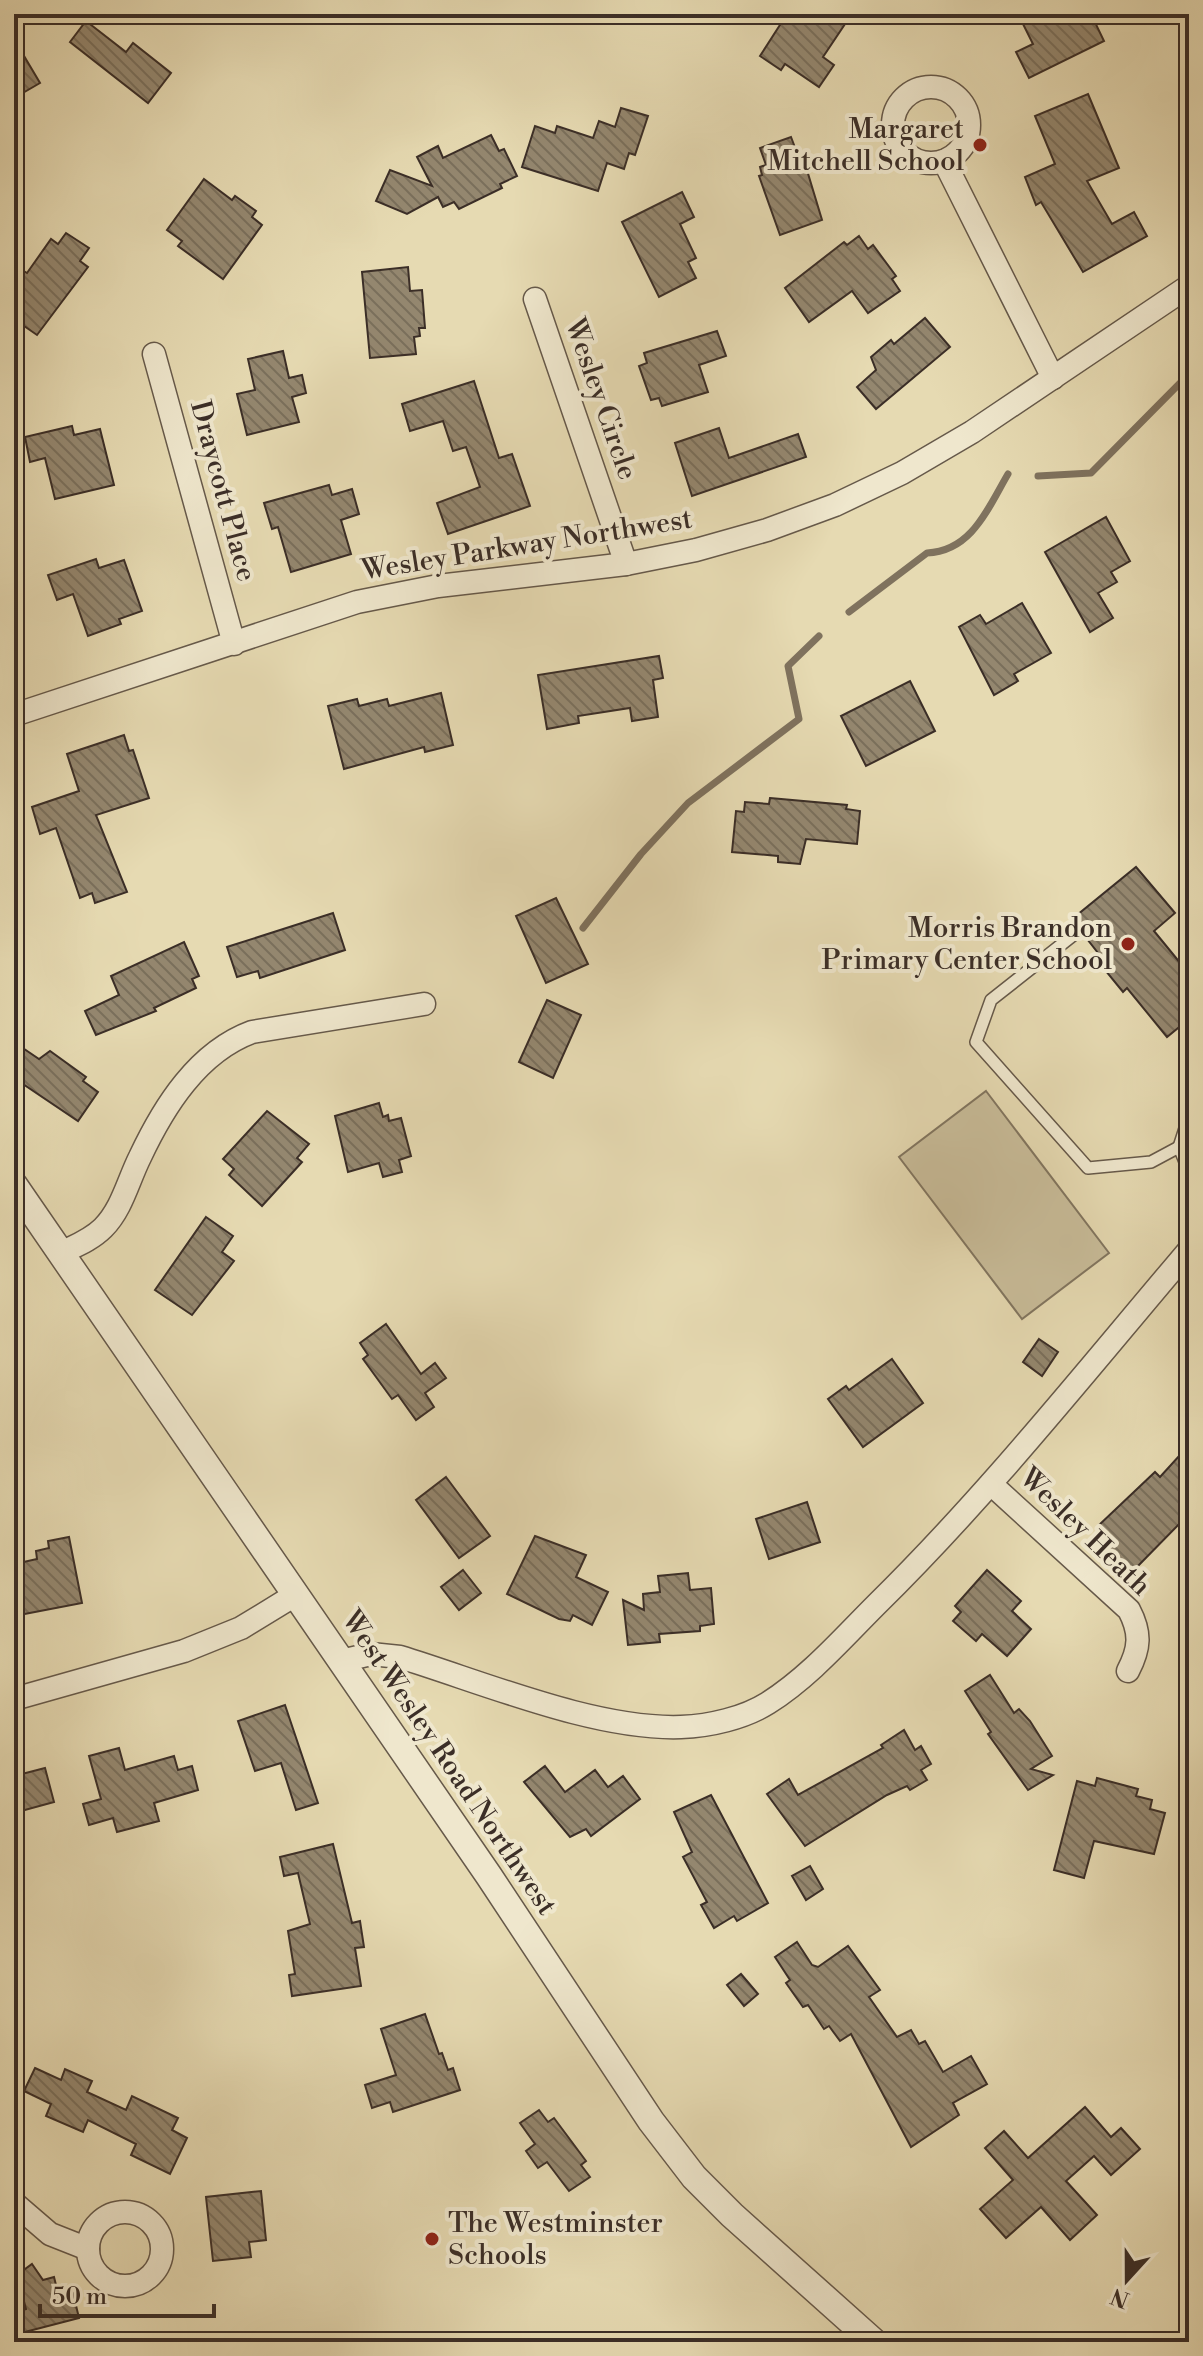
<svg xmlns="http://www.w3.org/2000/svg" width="1203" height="2356" font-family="'Libre Bodoni',serif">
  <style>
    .garden { fill: #c9bd9a; stroke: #827660; stroke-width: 2 }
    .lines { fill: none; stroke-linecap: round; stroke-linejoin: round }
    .stream { stroke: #7f725e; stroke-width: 7 }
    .building { fill: url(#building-back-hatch); stroke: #3b2e27; stroke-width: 2 }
    .service-casing { stroke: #66594a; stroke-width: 14 }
    .minor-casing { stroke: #66594a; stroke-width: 25 }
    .tertiary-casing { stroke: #66594a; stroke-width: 29 }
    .service { stroke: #efe7cd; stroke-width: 11 }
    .minor { stroke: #efe7cd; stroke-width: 22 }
    .tertiary { stroke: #efe7cd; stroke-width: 26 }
    .poi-dot { fill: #8f2418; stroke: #efe7cd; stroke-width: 3 }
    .labels { text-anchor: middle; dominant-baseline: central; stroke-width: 8; stroke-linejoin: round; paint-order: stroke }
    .poi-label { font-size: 28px; fill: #3b2e27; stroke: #efe7cd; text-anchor: end }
    .street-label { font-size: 28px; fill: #3b2e27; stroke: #efe7cd }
  </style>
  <defs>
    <pattern id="building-back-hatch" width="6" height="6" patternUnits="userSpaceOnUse" patternTransform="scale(2)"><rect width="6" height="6" fill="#94876f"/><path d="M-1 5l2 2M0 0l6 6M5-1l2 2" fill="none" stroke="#7a6f5b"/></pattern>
  </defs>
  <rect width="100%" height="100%" fill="#e6dab2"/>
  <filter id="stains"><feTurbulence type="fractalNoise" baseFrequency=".0025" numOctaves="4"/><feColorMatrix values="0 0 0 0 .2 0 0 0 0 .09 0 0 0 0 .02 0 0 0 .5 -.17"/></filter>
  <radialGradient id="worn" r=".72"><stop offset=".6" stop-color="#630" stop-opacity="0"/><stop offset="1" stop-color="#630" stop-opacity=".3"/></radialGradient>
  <polygon class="garden" points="986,1091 1109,1253 1022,1319 899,1157"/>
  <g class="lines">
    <g class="stream">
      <polyline points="1038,476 1091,473 1189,374"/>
      <path d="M849,612L927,553C972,551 988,508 1008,474"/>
      <polyline points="583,928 641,854 688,803 799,719 788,666 819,636"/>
    </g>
  </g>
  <g class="building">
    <polygon points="787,14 830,14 845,24 823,57 834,65 819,87 785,64 781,70 760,56"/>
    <polygon points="1038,14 1091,14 1104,41 1029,78 1016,52 1033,44 1022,22"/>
    <polygon points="86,21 126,52 133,43 171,73 148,103 70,42"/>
    <polygon points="14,39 40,83 14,98"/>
    <polygon points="1088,94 1119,168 1087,181 1112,224 1134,212 1147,236 1083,272 1041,202 1036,205 1025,177 1055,164 1035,116"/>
    <polygon points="621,108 648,116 635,155 629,153 624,169 607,163 598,191 522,167 535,126 555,133 557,126 593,138 599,121 615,127"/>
    <polygon points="491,135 499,151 504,149 517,176 500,184 502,188 459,209 454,202 443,207 438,197 407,214 376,201 390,170 432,186 417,157 438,146 443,158"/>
    <polygon points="791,137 799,158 803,157 822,220 780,235 759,176 762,175 760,167 766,165 760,148"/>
    <polygon points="204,179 232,200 235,196 256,211 252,217 262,225 223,279 178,246 182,241 167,230"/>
    <polygon points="682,192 694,217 680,224 696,258 688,262 696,278 659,297 622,222"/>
    <polygon points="66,233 89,248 80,261 88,267 37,335 14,319 14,265 27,273 51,239 58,244"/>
    <polygon points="859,236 868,249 873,245 896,276 892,279 900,291 868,313 852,291 809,322 785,288 844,242 847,245"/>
    <polygon points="408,267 410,291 422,290 425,328 419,328 420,336 414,337 416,354 370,358 362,272"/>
    <polygon points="925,318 950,347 876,409 857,387 876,370 871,357 891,340 894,344"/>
    <polygon points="717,331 726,356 699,365 708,392 662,406 659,398 651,400 639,366 647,363 644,353"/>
    <polygon points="283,351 289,378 302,375 306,393 292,397 299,422 247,435 237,394 255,390 248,359"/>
    <polygon points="474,381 499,458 512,454 530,506 448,534 437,503 480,487 466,447 453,451 443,421 410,431 402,404"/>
    <polygon points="72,426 74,435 100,429 114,485 55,499 45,458 30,462 25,437"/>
    <polygon points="719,428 729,458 798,434 806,457 692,496 675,443"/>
    <polygon points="329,485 332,495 352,489 359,514 341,520 351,554 291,572 278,527 272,529 264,503"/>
    <polygon points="1106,517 1130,561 1111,572 1117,582 1098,593 1113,618 1090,632 1045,552"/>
    <polygon points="96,559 99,568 124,560 142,611 119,619 121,624 88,636 73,594 57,600 48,575"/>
    <polygon points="1022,603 1051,653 1014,674 1018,681 994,695 959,627 980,615 986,624"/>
    <polygon points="659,656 663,678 653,680 658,717 632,721 630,708 578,716 579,723 547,729 538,675"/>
    <polygon points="910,681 935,731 866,766 841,716"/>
    <polygon points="441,693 453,745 425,752 424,747 344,769 328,706 357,699 359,706 387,699 389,706"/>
    <polygon points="124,735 129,751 133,750 149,798 96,815 127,892 95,903 92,893 80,898 56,828 40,834 32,807 79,791 67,754"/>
    <polygon points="770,798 847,805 846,809 860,811 857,844 806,839 800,864 778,862 778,856 732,852 736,811 744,812 745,802 769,804"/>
    <polygon points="1136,867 1175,913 1154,931 1181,964 1189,958 1189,1019 1167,1037 1127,988 1123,992 1105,970 1109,967 1084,935 1082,927 1071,920"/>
    <polygon points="556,898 588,964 546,983 516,916"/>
    <polygon points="333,913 345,950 260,978 258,971 237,977 227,947"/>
    <polygon points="184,942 199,976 192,979 196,988 154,1008 156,1011 96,1035 85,1011 119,995 111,976"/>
    <polygon points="547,1000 581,1015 553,1078 519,1062"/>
    <polygon points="14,1042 39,1059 50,1051 86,1077 83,1081 98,1092 78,1121 14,1078"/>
    <polygon points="379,1103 383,1117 388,1115 389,1121 401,1118 411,1156 399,1160 402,1172 383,1177 379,1163 348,1172 335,1116"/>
    <polygon points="267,1111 309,1144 297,1158 302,1162 262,1206 229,1175 234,1169 223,1159"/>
    <polygon points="206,1217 233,1236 222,1252 234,1261 192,1315 155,1290"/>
    <polygon points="386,1324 421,1374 435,1363 446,1378 425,1393 434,1407 416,1420 398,1395 392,1399 363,1359 368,1355 360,1343"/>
    <polygon points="1039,1339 1058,1352 1042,1376 1023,1362"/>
    <polygon points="892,1359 923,1403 863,1447 828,1399 846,1386 849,1390"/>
    <polygon points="1189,1445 1189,1514 1132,1572 1105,1546 1112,1539 1098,1526 1155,1472 1160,1477"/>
    <polygon points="446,1477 490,1536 459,1558 416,1500"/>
    <polygon points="807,1502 820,1542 769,1559 756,1519"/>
    <polygon points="535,1536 586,1555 576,1577 608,1592 592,1625 573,1615 570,1621 559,1619 507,1594"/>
    <polygon points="69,1537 82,1603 14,1616 14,1570 20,1569 19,1563 37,1559 36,1551 49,1548 48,1541"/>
    <polygon points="463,1570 481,1593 459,1610 441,1587"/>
    <polygon points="987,1570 1021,1601 1012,1611 1031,1629 1007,1656 982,1634 976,1641 953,1621 961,1612 955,1606"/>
    <polygon points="688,1573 690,1590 711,1588 714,1624 700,1626 700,1631 659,1634 660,1642 628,1645 623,1600 644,1610 643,1594 660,1592 658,1576"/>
    <polygon points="990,1675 1014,1713 1019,1709 1030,1721 1052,1756 1031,1769 1053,1775 1028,1790 988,1734 991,1732 965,1691"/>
    <polygon points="285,1705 318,1803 296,1810 281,1763 255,1771 238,1721"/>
    <polygon points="904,1730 915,1750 921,1746 931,1764 921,1770 927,1780 910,1790 907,1786 887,1795 805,1846 767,1794 789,1779 798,1795 883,1748 881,1745"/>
    <polygon points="119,1748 125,1770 174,1756 178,1770 192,1766 198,1790 154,1803 159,1821 117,1832 113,1818 89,1825 83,1804 101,1799 89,1756"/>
    <polygon points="545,1766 565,1792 595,1770 608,1787 623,1776 640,1799 591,1836 586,1829 570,1837 524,1782"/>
    <polygon points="45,1768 54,1802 14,1813 14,1776"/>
    <polygon points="1097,1778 1138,1789 1136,1796 1152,1800 1150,1809 1165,1813 1154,1854 1094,1841 1084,1878 1054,1870 1077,1781 1095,1786"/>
    <polygon points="711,1795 768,1903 737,1921 734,1916 714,1928 701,1905 707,1902 683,1857 692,1852 674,1812"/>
    <polygon points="333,1844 352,1923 360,1921 364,1947 355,1948 361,1986 292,1996 289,1975 295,1974 288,1931 310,1924 298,1873 284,1876 280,1857"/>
    <polygon points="810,1866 823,1889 806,1900 792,1876"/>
    <polygon points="797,1942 812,1965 818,1967 848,1946 880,1990 869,1997 897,2037 911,2030 919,2044 925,2041 943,2072 971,2056 987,2084 953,2103 959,2115 911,2147 851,2034 840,2041 829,2026 824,2029 808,2005 803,2007 786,1983 790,1980 775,1957"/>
    <polygon points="741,1974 758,1994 744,2006 727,1985"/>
    <polygon points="425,2014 439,2054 442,2053 448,2070 453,2068 460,2090 393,2112 390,2102 372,2108 365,2085 396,2075 381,2029"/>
    <polygon points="35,2068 61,2080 65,2069 92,2081 87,2092 126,2110 132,2096 178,2118 172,2130 187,2138 170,2174 131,2155 136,2144 88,2120 83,2132 46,2116 51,2104 24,2091"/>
    <polygon points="1085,2107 1111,2137 1121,2128 1140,2149 1111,2175 1094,2156 1066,2181 1097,2215 1070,2240 1041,2207 1006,2238 980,2209 1013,2180 985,2148 1004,2131 1028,2158"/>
    <polygon points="539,2110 548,2122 554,2118 586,2161 581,2165 590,2177 569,2191 547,2162 538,2168 526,2151 535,2144 520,2123"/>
    <polygon points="261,2191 266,2240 249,2242 251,2257 213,2261 206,2197"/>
    <polygon points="32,2264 43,2280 54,2277 59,2297 73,2293 79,2318 21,2333 16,2312 26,2309 17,2275"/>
  </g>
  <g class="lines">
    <g class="service-casing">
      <g id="service">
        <polyline points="1076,933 991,1000 976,1042 1088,1168 1151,1162 1179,1147"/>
        <polyline points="1189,1116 1179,1147 1189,1172"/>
      </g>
    </g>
    <g class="minor-casing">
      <g id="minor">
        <circle cx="931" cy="125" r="38"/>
        <polyline points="944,161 1053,378"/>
        <polyline points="535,299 626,564"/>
        <polyline points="154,354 234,644"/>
        <polyline points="14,715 357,602 438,586 626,564 696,550 767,530 835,505 902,473 972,432 1189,286"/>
        <path d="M61,1253C75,1246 91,1240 103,1228C122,1209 128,1181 140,1157C164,1106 198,1052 252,1032L424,1004"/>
        <path d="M991,1484L1129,1610C1141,1633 1140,1648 1128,1671"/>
        <path d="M341,1661L371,1654L400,1657C482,1682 595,1730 681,1727C710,1726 744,1718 768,1703C809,1677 842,1639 876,1605C988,1495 1087,1370 1189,1250"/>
        <polyline points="14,1699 184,1651 241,1628 295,1595"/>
        <polyline points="14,2203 50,2234 88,2249"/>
        <circle cx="125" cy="2249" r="37"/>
      </g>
    </g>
    <g class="tertiary-casing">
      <polyline id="tertiary" points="14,1185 489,1876 651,2121 694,2177 732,2215 874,2342"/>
    </g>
    <use href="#service" class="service"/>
    <use href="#minor" class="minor"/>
    <use href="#tertiary" class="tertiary"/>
  </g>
  <g class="poi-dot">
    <circle cx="980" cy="145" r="8"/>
    <circle cx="1128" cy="944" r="8"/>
    <circle cx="432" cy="2239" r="8"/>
  </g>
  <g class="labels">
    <g class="poi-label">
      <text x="964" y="129">Margaret<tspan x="964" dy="32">Mitchell School</tspan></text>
      <text x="1112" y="928">Morris Brandon<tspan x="1112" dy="32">Primary Center School</tspan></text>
      <text x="448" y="2223" text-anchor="start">The Westminster<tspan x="448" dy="32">Schools</tspan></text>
    </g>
    <g class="street-label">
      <text transform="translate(601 399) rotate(71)">Wesley Circle</text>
      <text transform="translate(223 491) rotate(75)">Draycott Place</text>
      <text transform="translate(527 545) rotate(-9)">Wesley Parkway Northwest</text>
      <text transform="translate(1085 1532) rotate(44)">Wesley Heath</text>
      <text transform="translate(449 1763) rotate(56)">West Wesley Road Northwest</text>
    </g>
  </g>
  <rect width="1203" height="2356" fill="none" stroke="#e6dab2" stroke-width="48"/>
  <rect x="16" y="16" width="1171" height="2324" fill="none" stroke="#3b2e27" stroke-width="4"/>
  <rect x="24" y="24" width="1155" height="2308" fill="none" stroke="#3b2e27" stroke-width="2"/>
  <g transform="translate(1127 2280) rotate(201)" stroke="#efe7cd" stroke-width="6" paint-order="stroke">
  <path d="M0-6L14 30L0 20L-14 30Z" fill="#3b2e27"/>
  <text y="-12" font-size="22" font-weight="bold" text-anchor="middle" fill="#3b2e27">N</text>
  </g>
  <path d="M40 2304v12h174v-12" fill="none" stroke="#3b2e27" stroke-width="4"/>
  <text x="52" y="2304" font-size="24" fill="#3b2e27" stroke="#efe7cd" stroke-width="6" paint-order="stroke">50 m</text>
  <rect width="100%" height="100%" filter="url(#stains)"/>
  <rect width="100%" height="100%" fill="url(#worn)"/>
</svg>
